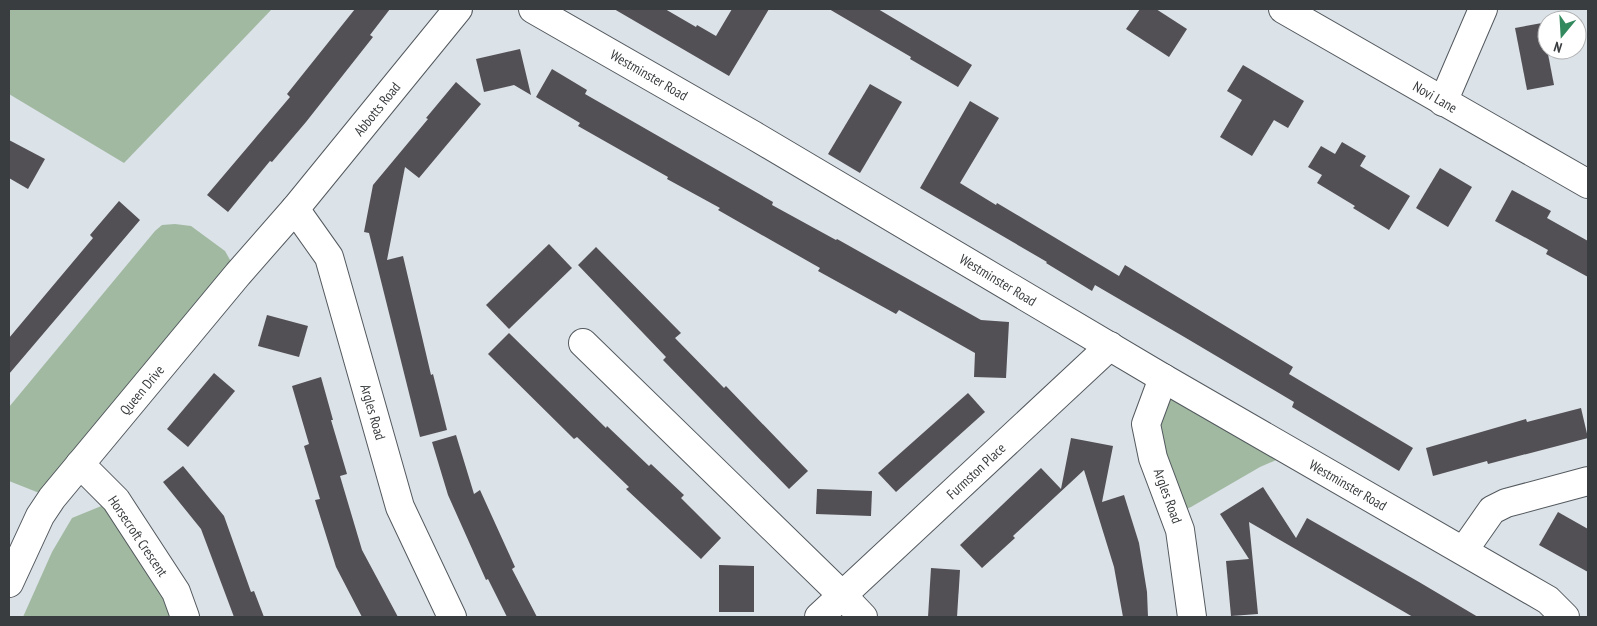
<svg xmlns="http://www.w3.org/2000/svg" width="1597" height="626" font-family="'PT Sans Narrow',sans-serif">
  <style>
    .green { fill: #a1b9a1 }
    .building { fill: #524f55 }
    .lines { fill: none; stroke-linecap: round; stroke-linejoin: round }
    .street-casing { stroke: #53595e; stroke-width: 30 }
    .secondary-casing { stroke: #53595e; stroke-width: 30 }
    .street { stroke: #fff; stroke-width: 28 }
    .secondary { stroke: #fff; stroke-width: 28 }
    .labels { text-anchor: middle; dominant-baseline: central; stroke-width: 5; stroke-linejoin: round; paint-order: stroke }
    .street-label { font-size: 14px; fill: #3a3d3f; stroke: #fff }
  </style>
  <rect width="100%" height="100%" fill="#dbe2e8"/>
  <g class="green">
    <polygon points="9,9 272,9 124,163 9,94"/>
    <polygon points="175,224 191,226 225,251 238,274 52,498 9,481 9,407 155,231 162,225"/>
    <polygon points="1163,378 1292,453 1260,467 1191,507 1175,514 1154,458"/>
    <polygon points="116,500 185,617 23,617 52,552 72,518"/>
  </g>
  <g class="building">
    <polygon points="355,9 390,9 370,35 373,37 306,122 272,162 270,161 228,212 207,195 290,97 287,94"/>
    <polygon points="614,9 665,9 696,27 697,25 716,36 732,9 769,9 729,76"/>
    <polygon points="829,9 878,9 972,65 958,87 910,59 911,57"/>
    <polygon points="1140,9 1156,9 1187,29 1169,57 1126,29"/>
    <polygon points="1542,23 1554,85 1527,90 1515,28"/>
    <polygon points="520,49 531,95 514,85 484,92 476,59"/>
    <polygon points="1243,65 1304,101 1288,128 1274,120 1252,156 1220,137 1242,100 1227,91"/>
    <polygon points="552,69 587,90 585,94 773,202 772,205 836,240 837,239 981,320 1009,322 1006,378 974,377 975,353 899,310 896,314 818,271 820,268 718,210 720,208 667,179 668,177 578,126 580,123 536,97"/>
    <polygon points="456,82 481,104 419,178 405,167 387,260 403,256 431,375 433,374 447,430 420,437 369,233 364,232 373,185 428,119 426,118"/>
    <polygon points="870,84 902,102 860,173 828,154"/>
    <polygon points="970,101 999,118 960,183 996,205 997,203 1119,276 1125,265 1293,367 1289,374 1413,448 1399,471 1292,407 1294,402 1186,338 1095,285 1092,291 1046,263 1047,262 920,188"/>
    <polygon points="9,140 45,159 28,189 9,178"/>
    <polygon points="1342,142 1366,156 1360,166 1410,196 1389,230 1353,208 1355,206 1317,183 1322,175 1308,167 1321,146 1335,154"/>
    <polygon points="1440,168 1472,187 1448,227 1416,208"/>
    <polygon points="1512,190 1551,211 1547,218 1588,241 1588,277 1546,254 1548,250 1495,221"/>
    <polygon points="119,201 140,220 9,374 9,338 93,238 90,235"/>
    <polygon points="549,244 572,268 509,329 486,305"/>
    <polygon points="596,247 681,333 675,338 724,388 726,386 808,471 789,489 663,360 666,357 578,265"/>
    <polygon points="267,315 308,326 299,357 258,346"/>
    <polygon points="509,333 606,428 607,426 649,466 651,464 684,495 681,498 721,538 701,559 626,489 629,487 577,437 574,439 488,354"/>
    <polygon points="214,373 235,391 188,447 167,429"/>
    <polygon points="321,377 333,420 331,420 347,474 340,476 362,550 398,617 362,617 336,567 315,500 320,499 304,446 309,444 292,386"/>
    <polygon points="968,393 985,412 896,492 878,473"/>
    <polygon points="1581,408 1588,438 1488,464 1487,461 1433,476 1426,448 1526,419 1527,422"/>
    <polygon points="456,435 474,494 480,490 515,567 512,569 537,617 507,617 488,579 486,580 448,495 432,442"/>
    <polygon points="1071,438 1113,446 1102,502 1124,495 1139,543 1147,592 1148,617 1123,617 1114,567 1084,470 1013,536 1015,538 982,568 960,545 1041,468 1061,489"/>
    <polygon points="183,466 224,516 251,592 254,591 264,617 234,617 201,529 163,482"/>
    <polygon points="1263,487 1296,538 1307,518 1419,582 1478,617 1413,617 1249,522 1258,614 1231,616 1226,561 1249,559 1220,514"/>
    <polygon points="817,489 872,491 871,516 816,514"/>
    <polygon points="1558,512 1588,529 1588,572 1539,545"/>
    <polygon points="719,565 754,566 754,612 719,612"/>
    <polygon points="931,568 960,570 957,617 928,617"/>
  </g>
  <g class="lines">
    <g class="street-casing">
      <g id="street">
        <polyline points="533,9 753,135 1163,378 1548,600 1565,617"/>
        <polyline points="1443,102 1483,9"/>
        <polyline points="583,343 842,595 863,617"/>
        <polyline points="1163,378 1146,424 1153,458 1180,530 1192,617"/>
        <polyline points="80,464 116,500 176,592 185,617"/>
        <polyline points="1464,550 1492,510 1506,503 1588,481"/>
        <polyline points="9,583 40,516 52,498 238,274 295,209 329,257 400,507 452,617"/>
        <polyline points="819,617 1110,346"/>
      </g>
    </g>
    <g class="secondary-casing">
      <g id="secondary">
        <polyline points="1283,9 1588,184"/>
        <polyline points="295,209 458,9"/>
      </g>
    </g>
    <use href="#street" class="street"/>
    <use href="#secondary" class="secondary"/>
  </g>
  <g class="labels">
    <g class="street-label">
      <text transform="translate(649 75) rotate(30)">Westminster Road</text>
      <text transform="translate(1435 97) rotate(30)">Novi Lane</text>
      <text transform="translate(377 109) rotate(-51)">Abbotts Road</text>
      <text transform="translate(998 280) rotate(31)">Westminster Road</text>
      <text transform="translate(142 390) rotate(-50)">Queen Drive</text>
      <text transform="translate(373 412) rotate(74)">Argles Road</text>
      <text transform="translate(976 471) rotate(-43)">Furmston Place</text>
      <text transform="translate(1348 485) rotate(30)">Westminster Road</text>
      <text transform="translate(1168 496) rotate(70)">Argles Road</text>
      <text transform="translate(138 536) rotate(56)">Horsecroft Crescent</text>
    </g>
  </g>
  <rect width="1597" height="626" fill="none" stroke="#3a3d3f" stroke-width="20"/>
  <g transform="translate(1562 35) rotate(198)"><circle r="24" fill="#ffffff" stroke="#b0b1b2"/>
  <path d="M0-4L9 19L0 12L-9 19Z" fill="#32895d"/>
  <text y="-8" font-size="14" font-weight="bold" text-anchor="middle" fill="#3a3d3f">N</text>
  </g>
</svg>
